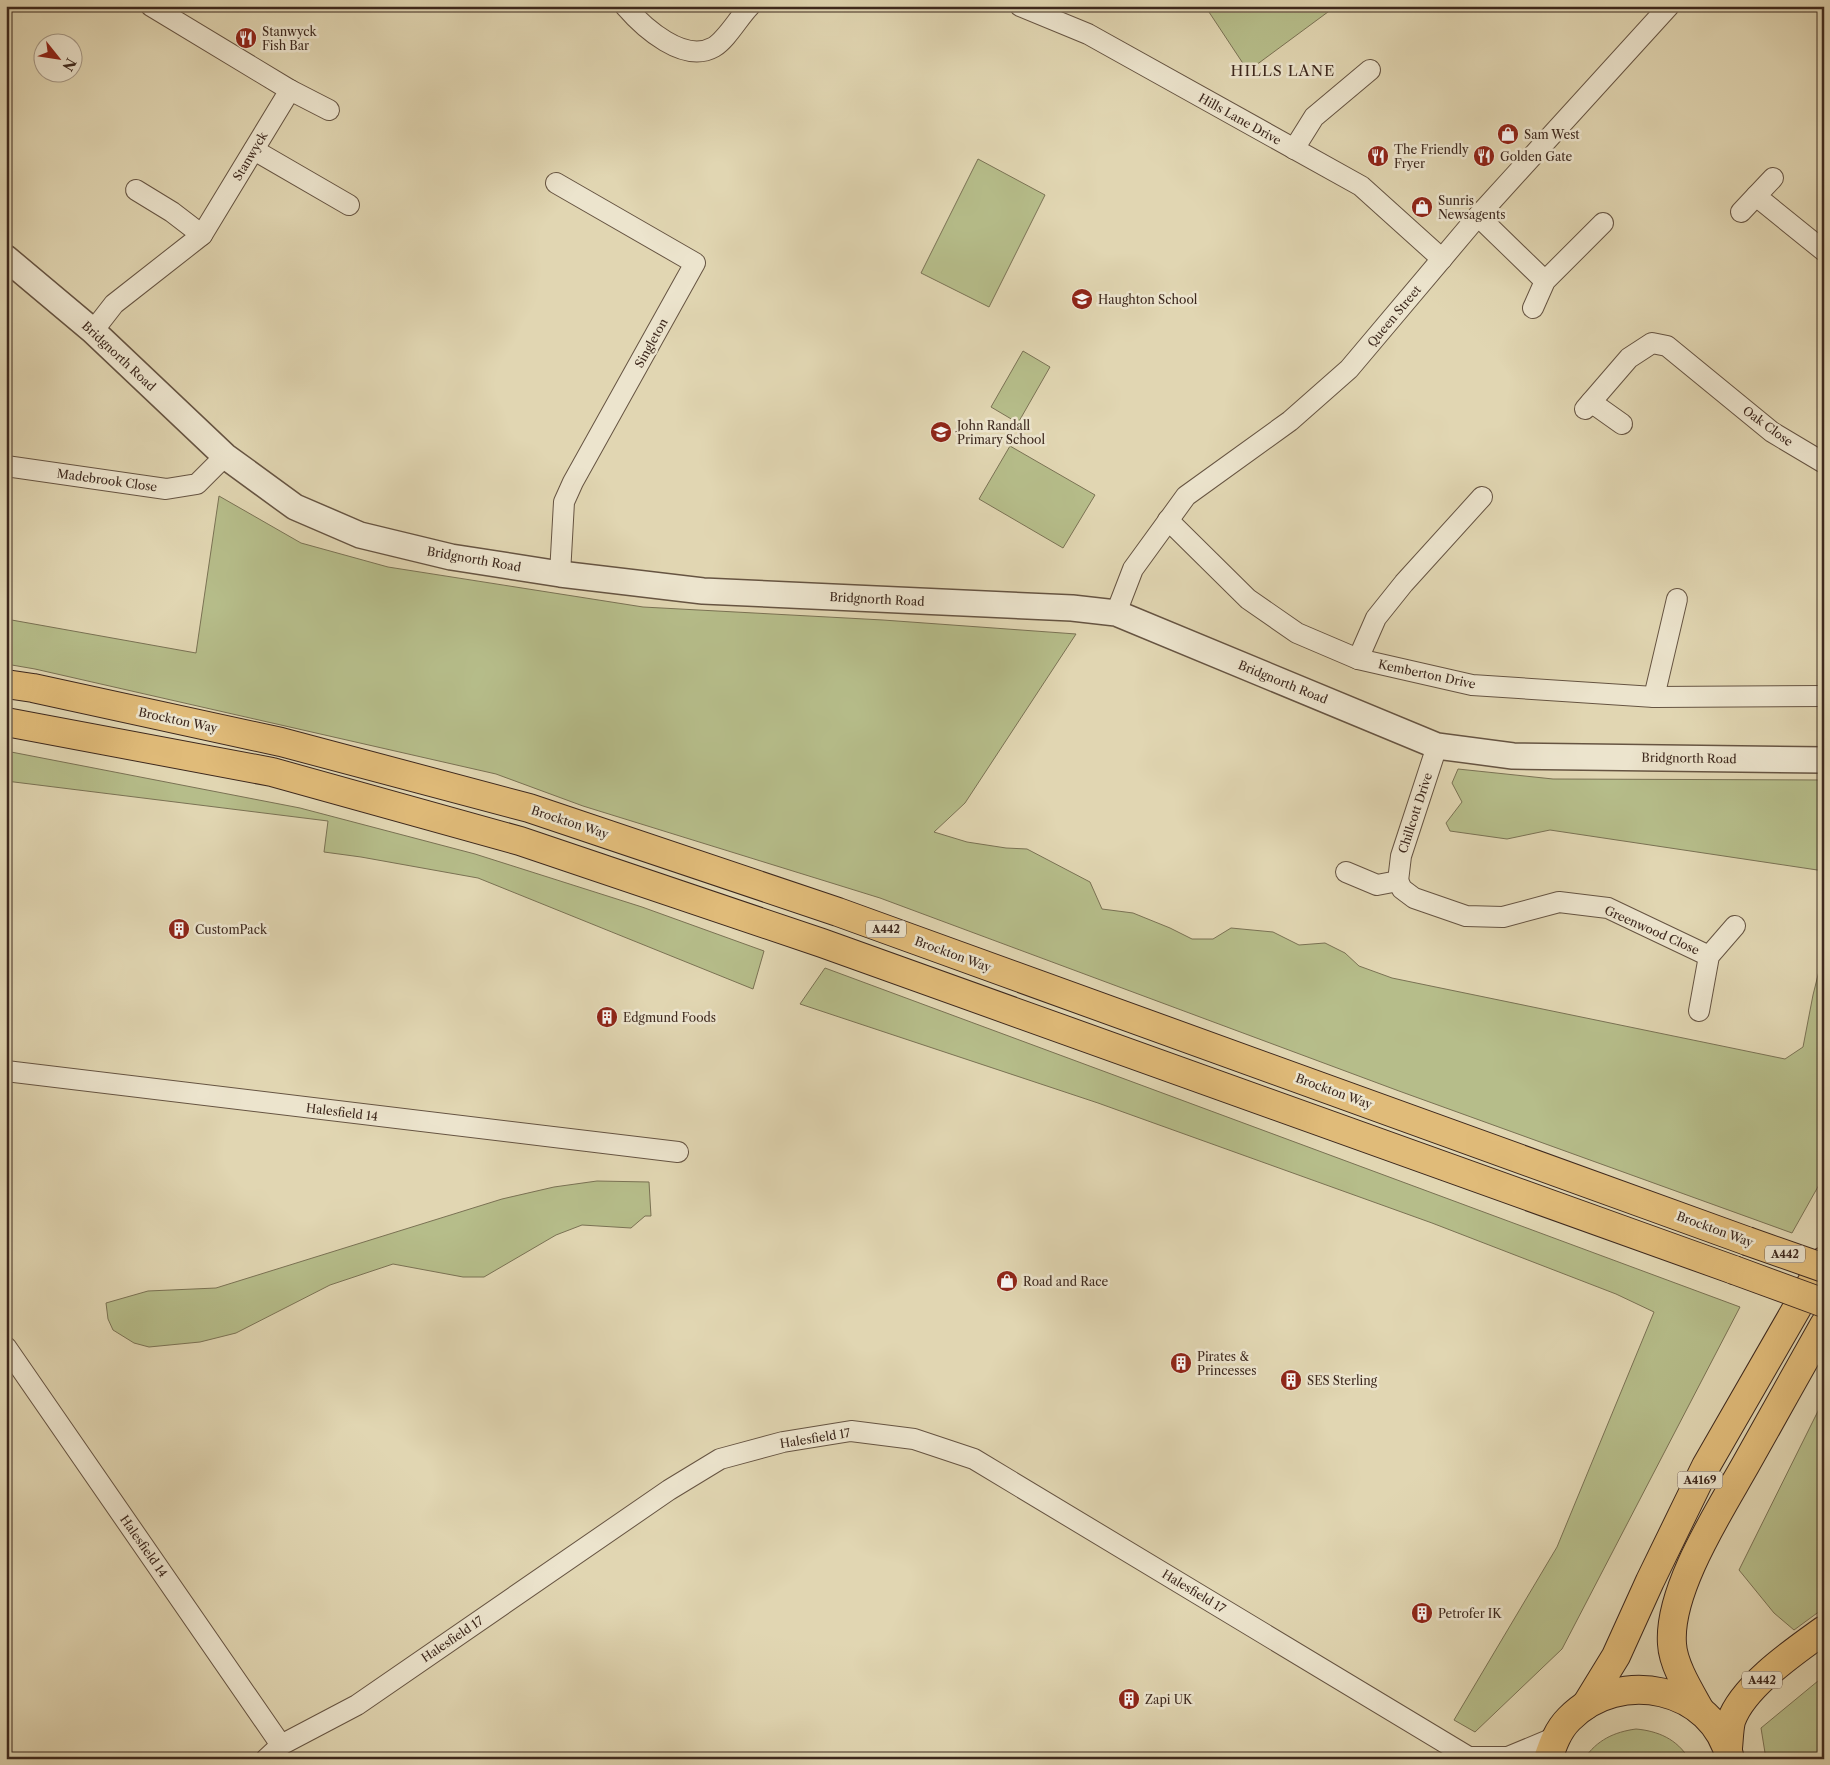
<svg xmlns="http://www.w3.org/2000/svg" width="1830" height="1765" font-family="'Libre Caslon Text',serif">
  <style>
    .green { fill: #b6bd8a; stroke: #7a7254 }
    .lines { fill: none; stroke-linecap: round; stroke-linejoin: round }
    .minor-casing { stroke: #665442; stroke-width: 22 }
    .tertiary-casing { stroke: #665442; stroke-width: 28 }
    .primary-casing { stroke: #3d281d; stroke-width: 30 }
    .trunk-casing { stroke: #3d281d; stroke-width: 30 }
    .minor { stroke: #ece4cd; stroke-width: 20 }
    .tertiary { stroke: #ece4cd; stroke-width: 25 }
    .primary { stroke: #e0bb79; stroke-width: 28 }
    .trunk { stroke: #e0bb79; stroke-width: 28 }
    .trunk-bridge-casing { stroke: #3d281d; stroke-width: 30; stroke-linecap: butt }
    .trunk-bridge { stroke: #e0bb79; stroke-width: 28 }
    .labels { text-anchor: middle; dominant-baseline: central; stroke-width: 5; stroke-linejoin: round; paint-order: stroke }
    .shield { fill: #ece4cd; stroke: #726052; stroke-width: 1 }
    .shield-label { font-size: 11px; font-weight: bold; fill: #3d281d }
    .poi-label { font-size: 12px; fill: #3d281d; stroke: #ece4cd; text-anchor: start }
    .street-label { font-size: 12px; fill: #3d281d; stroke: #ece4cd }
    .quarter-label { font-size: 15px; letter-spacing: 1px; fill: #3d281d; stroke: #ece4cd }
  </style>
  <rect width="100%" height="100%" fill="#e1d6b2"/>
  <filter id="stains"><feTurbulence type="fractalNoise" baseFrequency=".004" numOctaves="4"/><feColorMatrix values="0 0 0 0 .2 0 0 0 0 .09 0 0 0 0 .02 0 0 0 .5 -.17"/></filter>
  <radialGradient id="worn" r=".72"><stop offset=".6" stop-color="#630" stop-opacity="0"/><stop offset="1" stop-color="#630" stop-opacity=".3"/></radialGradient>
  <g class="green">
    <polygon points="1205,6 1336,6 1248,71"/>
    <polygon points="978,159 1045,195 989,307 921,273"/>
    <polygon points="1023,351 1050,367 1018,423 991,407"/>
    <polygon points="1010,446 1095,495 1063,548 979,499"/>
    <polygon points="219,496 301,543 388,567 643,607 883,620 1076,634 965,803 934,832 967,842 1006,848 1027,849 1090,882 1102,909 1133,913 1170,928 1192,939 1213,939 1231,928 1273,932 1299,945 1325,943 1345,953 1359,966 1392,978 1785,1059 1803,1047 1813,995 1824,951 1824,1176 1792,1233 1399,1091 880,898 583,806 496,774 35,669 6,664 6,619 196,653"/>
    <polygon points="6,751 300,808 475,854 642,907 764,951 753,989 478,878 361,857 324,852 328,821 6,781"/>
    <polygon points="1458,769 1553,779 1824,780 1824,871 1550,830 1507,839 1450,831 1446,823 1462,802 1452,783"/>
    <polygon points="825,968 1740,1307 1562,1649 1475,1732 1454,1720 1557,1547 1654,1312 1616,1294 1432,1223 1098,1103 800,1004"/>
    <polygon points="597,1181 649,1182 651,1216 645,1216 631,1228 582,1225 556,1235 484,1277 463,1277 393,1264 330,1285 236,1333 200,1342 149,1347 134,1343 113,1330 108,1319 106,1303 148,1291 216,1288 502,1199 554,1187"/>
    <polygon points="1824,1399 1824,1608 1794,1630 1774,1613 1739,1570"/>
    <polygon points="1824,1676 1824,1759 1766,1759 1761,1728"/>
    <path d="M1636,1729C1658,1731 1677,1739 1689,1759H1584C1597,1740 1614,1732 1636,1729Z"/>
  </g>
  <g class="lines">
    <g class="minor-casing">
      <g id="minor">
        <path d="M625,6C644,28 684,64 714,47C727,39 739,17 750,6"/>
        <polyline points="1020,6 1088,34 1361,186 1442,259"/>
        <polyline points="290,90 329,110"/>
        <polyline points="1294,149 1314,117 1370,70"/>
        <polyline points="254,150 349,205"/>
        <polyline points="1773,178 1756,196 1824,251"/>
        <polyline points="556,183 695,263 573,482 564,502 560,574"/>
        <polyline points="136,190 172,212 202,235"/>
        <polyline points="1741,212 1756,196"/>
        <polyline points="1478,216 1545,281"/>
        <polyline points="1533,308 1545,281 1603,223"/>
        <polyline points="93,331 114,304 202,235 290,90 151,6"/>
        <polyline points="1591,402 1622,424"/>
        <polyline points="1585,409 1629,358 1652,343 1667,346 1772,432 1824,463"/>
        <polyline points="6,466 166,489 197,484 225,456"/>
        <polyline points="1168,520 1248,599 1297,633 1358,659 1472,685 1654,697 1824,696"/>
        <polyline points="1116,613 1133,569 1186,496 1290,421 1349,369 1478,216 1669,6"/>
        <polyline points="1358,659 1376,618 1404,583 1482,497"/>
        <polyline points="1654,697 1677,599"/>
        <polyline points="1346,872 1377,885 1398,881"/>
        <polyline points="1398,881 1402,889 1414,898 1466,916 1503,917 1559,902 1608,908 1709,956"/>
        <polyline points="1398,881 1401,856 1437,746"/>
        <polyline points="1699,1011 1709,956 1735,926"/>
        <polyline points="6,1071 678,1152"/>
        <polyline points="6,1347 281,1745"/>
        <polyline points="1469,1757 1508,1757 1556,1737"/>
        <polyline points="266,1759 281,1745 357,1705 669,1490 720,1459 783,1442 851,1431 914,1439 974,1459 1472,1759"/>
      </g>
    </g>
    <g class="tertiary-casing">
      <polyline id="tertiary" points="6,258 93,331 225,456 295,507 360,535 451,557 560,574 703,591 1072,608 1116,613 1437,746 1513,756 1824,760"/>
    </g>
    <g class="primary-casing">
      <g id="primary">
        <polyline points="1586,1705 1616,1656 1650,1581 1706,1466 1824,1261"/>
        <path d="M1700,1710C1690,1692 1673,1665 1672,1644C1668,1590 1719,1512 1746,1464C1772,1418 1798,1371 1824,1325"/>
        <path d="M1548,1759C1553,1744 1558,1730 1569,1719C1619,1667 1714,1687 1730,1759"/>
      </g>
    </g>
    <g class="trunk-casing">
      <g id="trunk">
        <polyline points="6,684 33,688 281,742 529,808 838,912 1747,1241"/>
        <polyline points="6,722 272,772 520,841 822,943 1734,1270"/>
        <path d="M1728,1748C1729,1739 1729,1729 1731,1721C1743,1686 1795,1651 1824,1630"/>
      </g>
    </g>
    <use href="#minor" class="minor"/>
    <use href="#tertiary" class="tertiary"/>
    <use href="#primary" class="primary"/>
    <use href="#trunk" class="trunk"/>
    <g class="trunk-bridge-casing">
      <g id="trunk-bridge">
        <polyline points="1747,1241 1824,1268"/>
        <polyline points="1734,1270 1824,1303"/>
      </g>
    </g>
    <use href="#trunk-bridge" class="trunk-bridge"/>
  </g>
  <defs>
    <g id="restaurant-disc" transform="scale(1.125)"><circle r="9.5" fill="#8f2418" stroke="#ece4cd"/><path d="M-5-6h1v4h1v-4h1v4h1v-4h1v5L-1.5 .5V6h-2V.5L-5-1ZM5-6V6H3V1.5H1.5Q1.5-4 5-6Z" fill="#fff"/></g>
    <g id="shop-disc" transform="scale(1.125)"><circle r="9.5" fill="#8f2418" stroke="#ece4cd"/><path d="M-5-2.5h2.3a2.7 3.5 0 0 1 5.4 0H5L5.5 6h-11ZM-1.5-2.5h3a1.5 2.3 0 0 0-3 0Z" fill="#fff"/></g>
    <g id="school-disc" transform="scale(1.125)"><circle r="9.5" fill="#8f2418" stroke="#ece4cd"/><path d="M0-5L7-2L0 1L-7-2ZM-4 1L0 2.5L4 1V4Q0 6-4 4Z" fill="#fff"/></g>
    <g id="building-disc" transform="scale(1.125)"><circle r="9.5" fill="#8f2418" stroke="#ece4cd"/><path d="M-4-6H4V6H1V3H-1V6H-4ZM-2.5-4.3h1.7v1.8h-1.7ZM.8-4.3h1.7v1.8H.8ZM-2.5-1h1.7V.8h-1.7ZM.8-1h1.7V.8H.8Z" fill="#fff"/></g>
  </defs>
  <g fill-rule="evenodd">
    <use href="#restaurant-disc" x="246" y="38"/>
    <use href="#shop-disc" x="1508" y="134"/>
    <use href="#restaurant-disc" x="1378" y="156"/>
    <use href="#restaurant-disc" x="1484" y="156"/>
    <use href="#shop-disc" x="1422" y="207"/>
    <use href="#school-disc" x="1082" y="299"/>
    <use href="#school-disc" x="941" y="432"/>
    <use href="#building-disc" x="179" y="929"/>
    <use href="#building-disc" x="607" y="1017"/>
    <use href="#shop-disc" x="1007" y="1281"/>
    <use href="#building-disc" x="1181" y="1363"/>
    <use href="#building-disc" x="1291" y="1380"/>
    <use href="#building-disc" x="1422" y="1613"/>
    <use href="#building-disc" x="1129" y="1699"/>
  </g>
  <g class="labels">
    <g class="shield">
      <rect x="866" y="920.5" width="40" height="17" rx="4"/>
      <rect x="1765" y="1245.5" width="40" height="17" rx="4"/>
      <rect x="1677.5" y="1471.5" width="45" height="17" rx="4"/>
      <rect x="1742" y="1671.5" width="40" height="17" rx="4"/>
    </g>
    <g class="shield-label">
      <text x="886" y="929">A442</text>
      <text x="1785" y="1254">A442</text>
      <text x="1700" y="1480">A4169</text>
      <text x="1762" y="1680">A442</text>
    </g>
    <g class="poi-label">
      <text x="262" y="31">Stanwyck<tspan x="262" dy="14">Fish Bar</tspan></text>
      <text x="1524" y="134">Sam West</text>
      <text x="1394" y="149">The Friendly<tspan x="1394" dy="14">Fryer</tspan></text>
      <text x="1500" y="156">Golden Gate</text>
      <text x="1438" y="200">Sunris<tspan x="1438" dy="14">Newsagents</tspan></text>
      <text x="1098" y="299">Haughton School</text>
      <text x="957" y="425">John Randall<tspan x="957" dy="14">Primary School</tspan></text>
      <text x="195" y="929">CustomPack</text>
      <text x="623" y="1017">Edgmund Foods</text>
      <text x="1023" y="1281">Road and Race</text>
      <text x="1197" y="1356">Pirates &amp;<tspan x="1197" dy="14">Princesses</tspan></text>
      <text x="1307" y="1380">SES Sterling</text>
      <text x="1438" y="1613">Petrofer IK</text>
      <text x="1145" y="1699">Zapi UK</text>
    </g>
    <g class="street-label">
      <text transform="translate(1240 119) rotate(29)">Hills Lane Drive</text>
      <text transform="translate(250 156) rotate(-59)">Stanwyck</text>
      <text transform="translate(1394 316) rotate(-50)">Queen Street</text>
      <text transform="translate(651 343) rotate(-61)">Singleton</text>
      <text transform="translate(119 356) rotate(43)">Bridgnorth Road</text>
      <text transform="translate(1768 426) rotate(36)">Oak Close</text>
      <text transform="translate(107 480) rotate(8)">Madebrook Close</text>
      <text transform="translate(474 559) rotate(10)">Bridgnorth Road</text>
      <text transform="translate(877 599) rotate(3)">Bridgnorth Road</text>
      <text transform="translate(1427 674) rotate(12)">Kemberton Drive</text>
      <text transform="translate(1283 682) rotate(22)">Bridgnorth Road</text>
      <text transform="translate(178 720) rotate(12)">Brockton Way</text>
      <text transform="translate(1689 758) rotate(1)">Bridgnorth Road</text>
      <text transform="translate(1415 813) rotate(-72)">Chillcott Drive</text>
      <text transform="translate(570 822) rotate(18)">Brockton Way</text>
      <text transform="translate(1652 930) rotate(24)">Greenwood Close</text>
      <text transform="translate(953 954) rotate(20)">Brockton Way</text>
      <text transform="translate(1334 1091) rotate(20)">Brockton Way</text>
      <text transform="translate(342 1112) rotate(7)">Halesfield 14</text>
      <text transform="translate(1715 1229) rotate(20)">Brockton Way</text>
      <text transform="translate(815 1438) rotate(-9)">Halesfield 17</text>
      <text transform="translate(144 1546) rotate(55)">Halesfield 14</text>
      <text transform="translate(1194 1591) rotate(31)">Halesfield 17</text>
      <text transform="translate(452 1639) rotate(-34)">Halesfield 17</text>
    </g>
    <g class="quarter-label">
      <text x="1283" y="70">HILLS LANE</text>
    </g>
  </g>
  <rect width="1830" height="1765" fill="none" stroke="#e1d6b2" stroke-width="25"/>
  <rect x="8" y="8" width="1815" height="1750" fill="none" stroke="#3d281d" stroke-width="2.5"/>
  <rect x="12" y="12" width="1805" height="1740" fill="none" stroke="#3d281d"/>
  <g transform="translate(58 58) rotate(120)"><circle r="24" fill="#ece4cd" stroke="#a69987"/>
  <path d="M0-4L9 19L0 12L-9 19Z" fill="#8f2418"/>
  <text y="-8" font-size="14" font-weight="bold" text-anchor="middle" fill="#3d281d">N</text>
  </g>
  <rect width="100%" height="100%" filter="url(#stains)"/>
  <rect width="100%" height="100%" fill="url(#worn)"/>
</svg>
